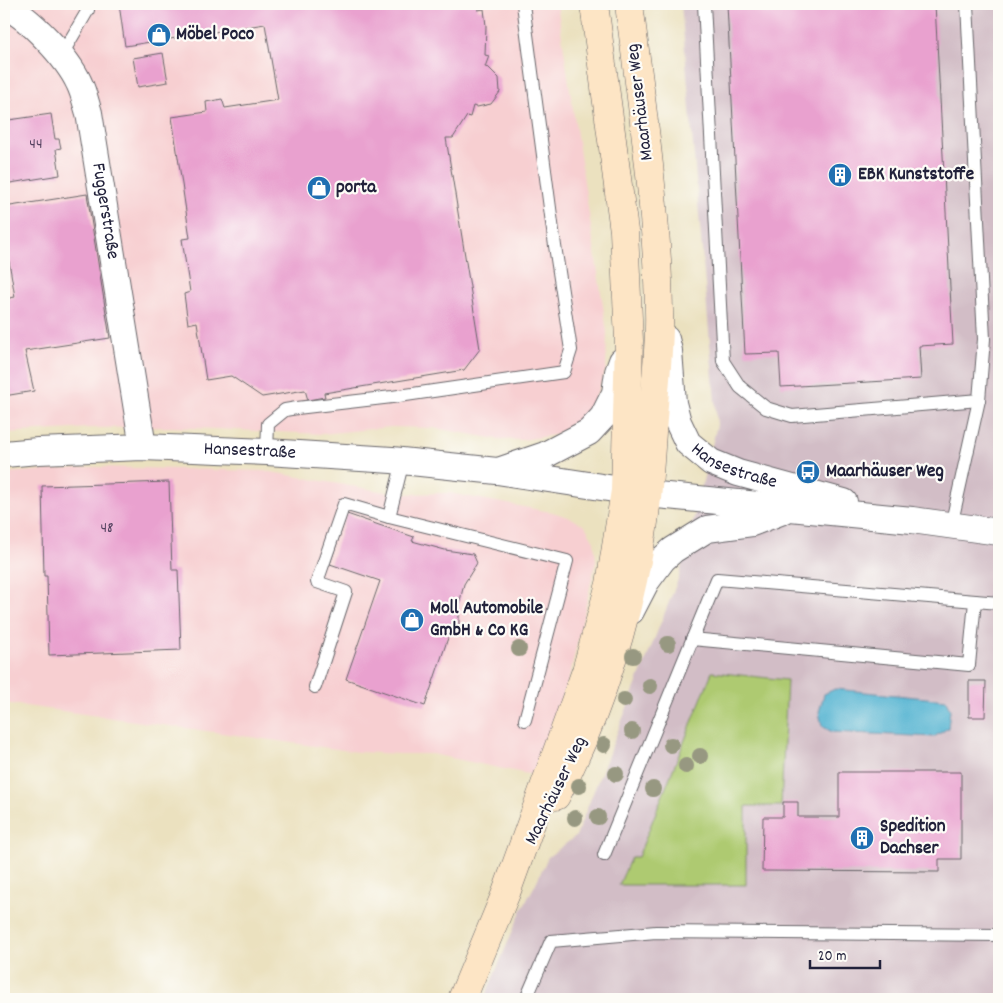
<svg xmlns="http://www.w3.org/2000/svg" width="1003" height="1003" font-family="Dekko,sans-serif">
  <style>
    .built { fill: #f7cfd1 }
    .industrial { fill: #d2bdc6 }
    .green { fill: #aeca71; stroke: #687656 }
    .water { fill: #53b3d1; stroke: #3a6a86 }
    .building { fill: #e9a1cf }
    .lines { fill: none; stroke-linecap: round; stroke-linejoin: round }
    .service-casing { stroke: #686569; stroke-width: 14 }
    .minor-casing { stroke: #686569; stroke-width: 28 }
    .secondary-casing { stroke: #686569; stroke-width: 29 }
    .service { stroke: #fff; stroke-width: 12 }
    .minor { stroke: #fff; stroke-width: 26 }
    .secondary { stroke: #fde5c5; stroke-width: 28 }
    .tree { fill: #979881 }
    .labels { text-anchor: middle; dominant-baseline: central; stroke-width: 4.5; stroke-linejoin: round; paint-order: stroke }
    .number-label { font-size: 16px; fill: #544260 }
    .poi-label { font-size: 19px; font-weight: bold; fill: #22223b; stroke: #fdfcf7; text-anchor: start }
    .street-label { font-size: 19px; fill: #22223b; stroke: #fdfcf7 }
  </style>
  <rect width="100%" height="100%" fill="#fdfcf7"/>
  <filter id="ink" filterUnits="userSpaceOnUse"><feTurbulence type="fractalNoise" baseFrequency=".02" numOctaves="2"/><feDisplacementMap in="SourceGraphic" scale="10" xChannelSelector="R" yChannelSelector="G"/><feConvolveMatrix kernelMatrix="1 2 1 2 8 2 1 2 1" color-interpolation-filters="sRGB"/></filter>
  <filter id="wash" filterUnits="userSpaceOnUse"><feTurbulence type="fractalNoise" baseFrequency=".0096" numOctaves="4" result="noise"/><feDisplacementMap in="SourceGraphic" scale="20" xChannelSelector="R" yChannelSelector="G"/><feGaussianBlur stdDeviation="1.12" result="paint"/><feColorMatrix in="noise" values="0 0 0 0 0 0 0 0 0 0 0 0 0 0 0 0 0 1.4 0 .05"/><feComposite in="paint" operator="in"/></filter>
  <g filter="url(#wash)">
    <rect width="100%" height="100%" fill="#ebe1bf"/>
    <g class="built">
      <polygon points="4,4 557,4 607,332 606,369 597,394 591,405 582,417 555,435 522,440 497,439 434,428 391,427 322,434 172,427 89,428 4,433"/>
      <polygon points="94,467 265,471 397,494 449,493 556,513 573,519 585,526 594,541 596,561 569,679 533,775 432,754 400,754 358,752 4,703 4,473"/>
    </g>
    <polygon class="industrial" points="681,4 999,4 999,999 484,999 522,909 535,885 548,857 576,836 679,577 717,425"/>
    <polygon class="green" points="712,672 787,680 781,806 746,806 746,885 619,885 631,857 638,857"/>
    <polygon class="water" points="835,689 946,700 950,710 948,728 934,737 832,732 822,726 819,712 824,694"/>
    <g id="blocks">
      <g class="building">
        <polygon points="119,4 477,4 478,10 484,9 486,26 485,55 489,56 485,67 489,68 499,78 500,92 491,104 477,107 473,106 470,117 467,116 453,138 446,138 480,349 464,370 324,393 325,397 308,400 305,390 262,397 231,376 206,380 197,322 188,324 184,294 190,292 182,239 190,238 172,117 207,112 206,102 222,99 225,108 278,100 265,24 125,46"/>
        <polygon points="727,4 834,4 834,7 888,4 935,4 953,344 919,346 921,379 781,387 779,353 745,354"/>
        <polygon points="163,53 168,82 138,87 133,58"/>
        <polygon points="4,93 9,120 51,114 55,139 59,139 61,148 56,149 60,175 4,184"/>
        <polygon points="87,194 110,338 25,351 34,391 4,396 4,299 15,297 5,238 4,238 4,207"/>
        <polygon points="169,482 172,570 178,570 181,650 49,655 47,576 44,576 42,486"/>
        <polygon points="347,514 414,537 412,541 445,550 473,554 477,563 464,584 459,605 459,625 453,623 425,706 346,679 380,581 330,564"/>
        <polygon points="969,681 986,681 985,717 969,717"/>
        <polygon points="839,772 961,772 961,859 939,859 939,872 762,871 763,817 783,817 783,802 798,802 798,817 839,817"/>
      </g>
    </g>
  </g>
  <g filter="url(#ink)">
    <use href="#blocks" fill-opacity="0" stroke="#686569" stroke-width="1"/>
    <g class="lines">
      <g class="service-casing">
        <g id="service">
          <polyline points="704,4 723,361 740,387 766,408 792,416 979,400"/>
          <polyline points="61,56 88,10 88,4"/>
          <polyline points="267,452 268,424 285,410 297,408 392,397 564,372 571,350 555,246 523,4"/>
          <polyline points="403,461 389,517 567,561 525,720"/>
          <polyline points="951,526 979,400 984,339 967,4"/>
          <polyline points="692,639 969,665 975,601"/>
          <polyline points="315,687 346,592 317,582 344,504 389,517"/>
          <polyline points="604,855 717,579 999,603"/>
          <polyline points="526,999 551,941 656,932 999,935"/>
        </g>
      </g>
      <g class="minor-casing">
        <g id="minor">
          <path id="s1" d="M4,6C29,16 68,59 79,83C84,93 86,104 89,113L143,447"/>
          <path id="s2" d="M666,339L669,351L673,403L678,422L688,443L711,462L738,473L844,502"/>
          <path id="s3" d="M4,454L38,451L143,447L267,452L392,460L497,471L647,494L912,520L999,532"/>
          <polyline points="501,470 545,455 589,432 603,417 615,393 618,372 622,361"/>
          <polyline points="631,611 646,582 663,559 673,550 707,529 752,523 783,511"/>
        </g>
      </g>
      <g class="secondary-casing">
        <g id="secondary">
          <path d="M556,796C596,720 623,635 639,551C649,503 650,453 654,405C656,374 660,342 659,311C657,208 642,106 629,4"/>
          <polyline points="462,999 506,893 586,671 610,584 625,491 629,341 624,231 594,4"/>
        </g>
      </g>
      <use href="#service" class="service"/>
      <use href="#minor" class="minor"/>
      <use href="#secondary" class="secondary"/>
    </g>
    <g class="tree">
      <circle cx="668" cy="644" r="8"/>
      <circle cx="519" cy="649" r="8"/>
      <circle cx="633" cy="656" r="8"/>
      <circle cx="650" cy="686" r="8"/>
      <circle cx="624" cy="700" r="8"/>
      <circle cx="632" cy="731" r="8"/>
      <circle cx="604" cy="745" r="8"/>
      <circle cx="671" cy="745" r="8"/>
      <circle cx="700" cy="756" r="8"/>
      <circle cx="686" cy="766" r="8"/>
      <circle cx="616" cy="774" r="8"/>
      <circle cx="579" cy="786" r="8"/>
      <circle cx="653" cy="789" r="8"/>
      <circle cx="598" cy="817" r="8"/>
      <circle cx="575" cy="818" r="8"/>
    </g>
  </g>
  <defs>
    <g id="shop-disc" transform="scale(1.25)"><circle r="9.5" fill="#1f6fb2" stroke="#fdfcf7"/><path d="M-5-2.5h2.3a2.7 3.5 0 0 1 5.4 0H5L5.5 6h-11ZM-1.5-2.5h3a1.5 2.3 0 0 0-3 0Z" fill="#fff"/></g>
    <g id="building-disc" transform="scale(1.25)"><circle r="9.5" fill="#1f6fb2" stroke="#fdfcf7"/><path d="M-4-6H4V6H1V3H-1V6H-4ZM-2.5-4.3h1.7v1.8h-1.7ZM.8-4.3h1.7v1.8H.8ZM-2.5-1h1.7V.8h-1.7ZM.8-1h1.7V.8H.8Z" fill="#fff"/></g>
    <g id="bus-disc" transform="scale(1.25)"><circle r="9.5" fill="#1f6fb2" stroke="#fdfcf7"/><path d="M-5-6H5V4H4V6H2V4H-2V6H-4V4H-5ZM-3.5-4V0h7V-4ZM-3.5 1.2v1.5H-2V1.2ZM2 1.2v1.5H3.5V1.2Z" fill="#fff"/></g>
  </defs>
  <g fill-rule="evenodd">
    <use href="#shop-disc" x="159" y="35"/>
    <use href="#building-disc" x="840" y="175"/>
    <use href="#shop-disc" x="319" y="188"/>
    <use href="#bus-disc" x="808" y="472"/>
    <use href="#shop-disc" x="412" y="620"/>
    <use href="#building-disc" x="862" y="838"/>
  </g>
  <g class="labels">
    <g class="number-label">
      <text x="36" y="144">44</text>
      <text x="107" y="528">48</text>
    </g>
    <g class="poi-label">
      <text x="176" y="35">Möbel Poco</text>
      <text x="858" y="175">EBK Kunststoffe</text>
      <text x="336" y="188">porta</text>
      <text x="826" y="472">Maarhäuser Weg</text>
      <text x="430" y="609">Moll Automobile<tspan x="430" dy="22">GmbH &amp; Co KG</tspan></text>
      <text x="880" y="827">Spedition<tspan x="880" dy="22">Dachser</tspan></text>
    </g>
    <g class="street-label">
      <text transform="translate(641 102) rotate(-97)">Maarhäuser Weg</text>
      <text stroke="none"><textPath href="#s1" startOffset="240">Fuggerstraße</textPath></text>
      <text stroke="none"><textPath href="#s3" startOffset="246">Hansestraße</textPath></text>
      <text stroke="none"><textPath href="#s2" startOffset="160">Hansestraße</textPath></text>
      <text transform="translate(557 791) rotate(-64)">Maarhäuser Weg</text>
    </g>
  </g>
  <rect width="1003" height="1003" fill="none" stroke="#fdfcf7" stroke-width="20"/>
  <path d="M810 960v8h70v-8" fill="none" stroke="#22223b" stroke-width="2.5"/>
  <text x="818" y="960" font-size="15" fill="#22223b" stroke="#fdfcf7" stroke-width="4" paint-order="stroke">20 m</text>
</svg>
